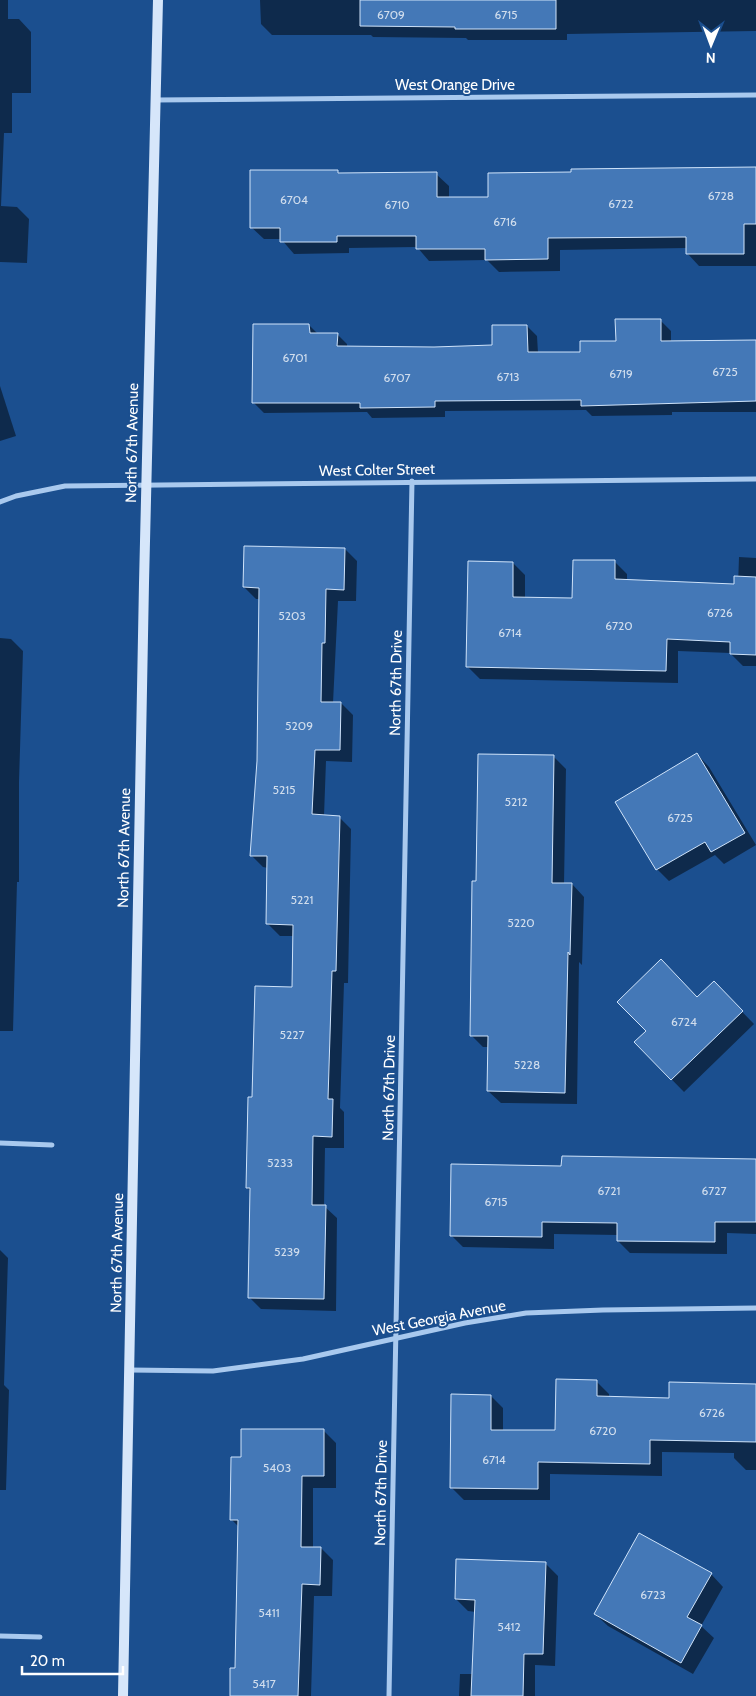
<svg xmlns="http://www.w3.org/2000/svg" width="756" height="1696" font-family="Cabin,sans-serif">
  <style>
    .shadow { fill: #0007 }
    .building { fill: #4478b7; stroke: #cfe3fa }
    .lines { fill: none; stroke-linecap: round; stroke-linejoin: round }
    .street { stroke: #a9c9ee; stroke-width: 5 }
    .secondary { stroke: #d6e6fa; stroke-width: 10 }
    .labels { text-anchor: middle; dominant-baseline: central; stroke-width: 4; stroke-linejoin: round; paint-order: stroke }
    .number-label { font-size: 12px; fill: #d0dded }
    .street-label { font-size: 15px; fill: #fff; stroke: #1b4f8f }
  </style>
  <rect width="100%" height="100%" fill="#1b4f8f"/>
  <g class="shadow">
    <polygon points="0,0 8,0 8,19 19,19 31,32 31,93 12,93 12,133 4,133 1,206 17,207 29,219 27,263 0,262 0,270"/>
    <polygon points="260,0 756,0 756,31 567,34 567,40 468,40 466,38 373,37 371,35 272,35 261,24"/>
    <polygon points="756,168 756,266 699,266 687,253 687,248 560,250 560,271 499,272 487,260 429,261 417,247 349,248 349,253 294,254 281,239 264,239 251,227 337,171 340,174 436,174 449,186 449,198 489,198"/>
    <polygon points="660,320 671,331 671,343 756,342 756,412 672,412 672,415 592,416 586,410 445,411 445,417 372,418 367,412 264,413 253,402 309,325 318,334 337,334 347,344 347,348 434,348 493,346 527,326 537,336 538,353 581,353 617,342"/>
    <polygon points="0,386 16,436 0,441"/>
    <polygon points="345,549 357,561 356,601 338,601 333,703 341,703 353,715 352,762 326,761 324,816 339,817 351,829 348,983 344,983 340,1108 344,1112 344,1148 325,1148 324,1206 337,1218 336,1311 261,1309 249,1297 251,1191 247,1188 253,1099 293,988 294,936 280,936 268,924 268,868 263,867 251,855 259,761 260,599 256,599 244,587"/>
    <polygon points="739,557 756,558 756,666 743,666 730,653 678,651 678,683 480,679 467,666 513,563 525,575 525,598 574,599 615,562 627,574 627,580 738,586"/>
    <polygon points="0,638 11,639 23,651 19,782 19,882 17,882 13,1031 0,1031"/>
    <polygon points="697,754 709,767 756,845 724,864 715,855 669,881 657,869"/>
    <polygon points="554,757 566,769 564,884 572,884 584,897 582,965 579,962 577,1104 501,1103 488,1091 489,1047 483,1047 471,1035 477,882"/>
    <polygon points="714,983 754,1024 684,1092 635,1042 697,998"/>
    <polygon points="756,1160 756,1234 727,1233 727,1254 630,1253 618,1241 618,1235 554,1234 554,1249 463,1247 451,1235 563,1167"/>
    <polygon points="0,1250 8,1258 4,1385 9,1390 6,1490 0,1490"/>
    <polygon points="596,1381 609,1394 609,1398 670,1399 756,1385 756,1470 746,1470 734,1458 734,1453 662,1452 662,1476 550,1474 550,1500 464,1500 452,1488 491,1396 503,1408 503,1431 557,1432"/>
    <polygon points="324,1431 336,1443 336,1488 313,1488 313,1548 321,1548 333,1560 332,1596 314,1596 311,1696 231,1696 237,1669 239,1527 232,1520 242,1459"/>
    <polygon points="545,1563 558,1576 555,1666 535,1665 535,1696 459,1696 460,1674 473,1674 476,1612 468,1611 456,1599"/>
    <polygon points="711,1574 723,1587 701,1626 714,1638 693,1674 608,1626 595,1614"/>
  </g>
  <g class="building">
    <polygon points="360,0 556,0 556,29 455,29 455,27 360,26"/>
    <polygon points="756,167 756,224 744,224 744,254 686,254 686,237 548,238 548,259 485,260 485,249 416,249 416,236 337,236 337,242 280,242 280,228 250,228 250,170 338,170 338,173 437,172 437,197 488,197 488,173 571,172 571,169"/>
    <polygon points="615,319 661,319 661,341 756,340 756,401 581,406 581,400 435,401 435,407 360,408 360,403 252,403 253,324 309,324 310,333 338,333 337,346 434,347 492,345 492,325 527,325 528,352 580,352 580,341 616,341"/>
    <polygon points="244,546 345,548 344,590 326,589 325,643 322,643 321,702 341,702 340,750 315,750 312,814 340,816 336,971 332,971 328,1099 333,1099 332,1137 313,1136 312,1205 326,1205 324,1299 248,1298 250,1188 246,1188 248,1097 252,1097 255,986 292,987 293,925 266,924 267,856 250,856 257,761 259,588 243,587"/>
    <polygon points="573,560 615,560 615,579 734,584 734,576 756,577 756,655 730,654 730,642 667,639 666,671 466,667 468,561 513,562 513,597 572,598"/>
    <polygon points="697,753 745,833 711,852 705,842 656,870 615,802"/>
    <polygon points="478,754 554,755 552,883 572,883 570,955 568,952 565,1093 487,1091 488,1036 470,1036 472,881 476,881"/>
    <polygon points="661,959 697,997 714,981 743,1011 671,1080 634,1042 646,1031 617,1002"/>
    <polygon points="562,1156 756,1159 756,1222 715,1222 715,1242 617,1241 617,1223 542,1222 542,1237 450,1236 451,1164 561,1166"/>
    <polygon points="556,1379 597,1380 597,1396 669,1398 669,1382 756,1384 756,1442 650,1440 650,1464 538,1462 538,1489 450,1488 451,1394 491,1395 491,1430 555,1430"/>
    <polygon points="241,1429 324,1429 324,1476 302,1476 301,1547 321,1547 320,1585 302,1584 298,1696 230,1696 230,1668 235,1668 238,1520 230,1520 231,1457 241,1457"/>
    <polygon points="639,1533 712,1573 687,1617 702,1625 681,1663 594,1614"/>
    <polygon points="456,1559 546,1562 543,1654 524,1654 523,1696 471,1696 475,1600 455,1599"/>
  </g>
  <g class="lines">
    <g class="street">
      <polyline points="155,100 756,95"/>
      <polyline points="0,502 16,496 65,486 756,479"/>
      <polyline points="0,1143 52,1145"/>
      <polyline points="130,1370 213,1371 303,1359 465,1323 526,1313 603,1310 756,1308"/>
      <polyline points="0,1636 40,1637"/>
      <polyline points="389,1696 412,481"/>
    </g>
    <polyline class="secondary" points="123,1696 144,583 158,0"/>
  </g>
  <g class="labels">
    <g class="number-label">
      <text x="391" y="14">6709</text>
      <text x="506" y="14">6715</text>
      <text x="721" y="195">6728</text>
      <text x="294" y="199">6704</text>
      <text x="621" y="203">6722</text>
      <text x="397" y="204">6710</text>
      <text x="505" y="221">6716</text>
      <text x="295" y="357">6701</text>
      <text x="725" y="371">6725</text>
      <text x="621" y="373">6719</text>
      <text x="508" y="376">6713</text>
      <text x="397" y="377">6707</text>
      <text x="720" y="612">6726</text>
      <text x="292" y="615">5203</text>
      <text x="619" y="625">6720</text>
      <text x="510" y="632">6714</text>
      <text x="299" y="725">5209</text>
      <text x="284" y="789">5215</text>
      <text x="516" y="801">5212</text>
      <text x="680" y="817">6725</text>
      <text x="302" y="899">5221</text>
      <text x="521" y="922">5220</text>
      <text x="684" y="1021">6724</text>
      <text x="292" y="1034">5227</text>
      <text x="527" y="1064">5228</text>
      <text x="280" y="1162">5233</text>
      <text x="609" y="1190">6721</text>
      <text x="714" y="1190">6727</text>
      <text x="496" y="1201">6715</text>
      <text x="287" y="1251">5239</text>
      <text x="712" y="1412">6726</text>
      <text x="603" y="1430">6720</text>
      <text x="494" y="1459">6714</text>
      <text x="277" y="1467">5403</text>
      <text x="653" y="1594">6723</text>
      <text x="269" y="1612">5411</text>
      <text x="509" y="1626">5412</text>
      <text x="264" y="1683">5417</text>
    </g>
    <g class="street-label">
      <text x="455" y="85">West Orange Drive</text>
      <text transform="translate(132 443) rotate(-89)">North 67th Avenue</text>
      <text transform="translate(377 470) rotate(-1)">West Colter Street</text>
      <text transform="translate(396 683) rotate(-89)">North 67th Drive</text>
      <text transform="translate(124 848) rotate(-89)">North 67th Avenue</text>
      <text transform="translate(389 1088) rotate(-89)">North 67th Drive</text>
      <text transform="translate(117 1253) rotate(-89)">North 67th Avenue</text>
      <text transform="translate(439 1318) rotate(-11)">West Georgia Avenue</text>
      <text transform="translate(381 1493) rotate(-89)">North 67th Drive</text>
    </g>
  </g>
  <g transform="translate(711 45) rotate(181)" stroke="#1b4f8f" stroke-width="4" paint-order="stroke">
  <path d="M0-4L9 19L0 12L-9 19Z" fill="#ffffff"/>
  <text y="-8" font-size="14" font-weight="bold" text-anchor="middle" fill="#ffffff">N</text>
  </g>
  <path d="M22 1666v8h101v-8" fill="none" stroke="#ffffff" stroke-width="2.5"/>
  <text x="30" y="1666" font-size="15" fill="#ffffff" stroke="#1b4f8f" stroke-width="4" paint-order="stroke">20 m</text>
</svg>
